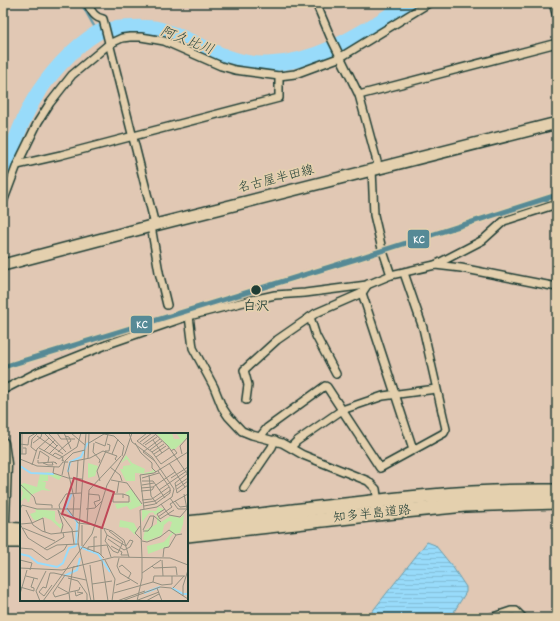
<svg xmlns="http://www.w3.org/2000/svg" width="560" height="621" font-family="'Indie Flower','Klee One',sans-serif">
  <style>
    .water { fill: url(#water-rules); stroke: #689cab }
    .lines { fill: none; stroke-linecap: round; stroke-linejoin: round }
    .stream { stroke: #689cab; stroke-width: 2.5 }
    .river { stroke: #98dbfa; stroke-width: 15 }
    .street-casing { stroke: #1f3d34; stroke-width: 10 }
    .secondary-casing { stroke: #1f3d34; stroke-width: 13 }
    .primary-casing { stroke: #1f3d34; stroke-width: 14 }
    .highway-casing { stroke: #1f3d34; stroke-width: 16 }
    .street { stroke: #e4d0ae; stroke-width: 7 }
    .secondary { stroke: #e4d0ae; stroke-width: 10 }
    .primary { stroke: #e4d0ae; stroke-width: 11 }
    .highway { stroke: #e4d0ae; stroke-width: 13 }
    .rail-1-casing { stroke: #e4d0ae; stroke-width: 8 }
    .rail-1 { stroke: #568a96; stroke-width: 5 }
    .stop-dot { fill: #1f3d34; stroke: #e4d0ae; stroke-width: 1.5 }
    .labels { text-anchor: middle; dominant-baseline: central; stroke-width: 3.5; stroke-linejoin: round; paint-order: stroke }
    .street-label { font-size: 13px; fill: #1f3d34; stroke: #e4d0ae }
    .stop-label { font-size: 13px; font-weight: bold; fill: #1f3d34; stroke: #e4d0ae }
    .water-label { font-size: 14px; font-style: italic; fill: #25453e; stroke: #e4d0ae }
    .inset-river { fill: none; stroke: #98dbfa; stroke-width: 2 }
    .inset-road { fill: none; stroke: #939081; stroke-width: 1 }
    .view { fill: #bf4857; fill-opacity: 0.15; stroke: #bf4857; stroke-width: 2 }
    .inset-edge { fill: none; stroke: #1f3d34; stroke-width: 2 }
    .line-badge { stroke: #e4d0ae; stroke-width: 1.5 }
    .badge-label { font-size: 11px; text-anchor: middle; font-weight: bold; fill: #fff }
  </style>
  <defs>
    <pattern id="water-rules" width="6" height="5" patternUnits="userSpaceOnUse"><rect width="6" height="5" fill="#98dbfa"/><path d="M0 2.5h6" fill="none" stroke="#83bdd7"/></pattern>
  </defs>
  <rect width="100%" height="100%" fill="#e1c8b4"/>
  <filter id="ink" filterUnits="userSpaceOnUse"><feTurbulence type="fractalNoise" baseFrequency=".025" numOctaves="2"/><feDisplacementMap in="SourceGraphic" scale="8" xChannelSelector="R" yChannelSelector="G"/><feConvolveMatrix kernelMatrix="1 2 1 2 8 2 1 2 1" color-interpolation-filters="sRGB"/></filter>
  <g filter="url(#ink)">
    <polygon class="water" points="427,542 435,545 452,566 466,587 466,592 452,615 454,618 371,618 370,616 371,613"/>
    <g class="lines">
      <polyline class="stream" points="81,3 98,33"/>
      <path class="river" d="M3,174C12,150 20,123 33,101C46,78 73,47 97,33C107,27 147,26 159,29C196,39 228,66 268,64C322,62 365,30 410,3"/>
      <g class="street-casing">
        <g id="street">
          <path d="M87,3C91,10 94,18 103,19L104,23L155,225"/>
          <polyline points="316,3 330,36 359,95 379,169"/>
          <polyline points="553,3 557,17"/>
          <polyline points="359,95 557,43"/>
          <polyline points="17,165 61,155 279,98 279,76"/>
          <polyline points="372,169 374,215 381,245 391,275"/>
          <polyline points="3,202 17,165 38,122 50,103 72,75 109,44 122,38 130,37 141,37 153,39 164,41 221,66 235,70 279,76 295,74 341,57 429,3"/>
          <polyline points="151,226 159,272 167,305"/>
          <polyline points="435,265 483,240 504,221 557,204"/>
          <polyline points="362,293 413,449"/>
          <polyline points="189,316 193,348 214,387 222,407 228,416 242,431 252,435 282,443 303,455 368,481 376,489 377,496"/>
          <polyline points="310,317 316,336 336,374"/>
          <polyline points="3,390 38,372 111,343 189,316 252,300 275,295 305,293 367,285 391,275 435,265 461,268 557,287"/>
          <polyline points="246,400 248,385 244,370 277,340 316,313 362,293 368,284"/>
          <polyline points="260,437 267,428 325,386 327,387 380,468 444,433 446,429 423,328 404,273"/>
          <polyline points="291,447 297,441 342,410 383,396 436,389"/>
          <polyline points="244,488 272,447 275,440"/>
          <polyline points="490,618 511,611 516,611 523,618"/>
        </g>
      </g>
      <g class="secondary-casing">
        <polyline id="secondary" points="3,443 6,464 4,522"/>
      </g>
      <g class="primary-casing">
        <polyline id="primary" points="3,265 155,225 557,123"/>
      </g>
      <g class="highway-casing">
        <g id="highway">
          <path d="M187,523C310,511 433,489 557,491"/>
          <polyline points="3,529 21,530"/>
          <polyline points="187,535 395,512 465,505 557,502"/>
          <polyline points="3,541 21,541"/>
        </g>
      </g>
      <use href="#street" class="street"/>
      <use href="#secondary" class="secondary"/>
      <use href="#primary" class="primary"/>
      <use href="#highway" class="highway"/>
      <g class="rail-1-casing">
        <polyline id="rail-1" points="3,367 356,259 557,195"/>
      </g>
      <use href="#rail-1" class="rail-1"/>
    </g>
  </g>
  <circle class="stop-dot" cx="256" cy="290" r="5.5"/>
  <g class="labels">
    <g class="street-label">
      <text transform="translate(276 179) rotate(-14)">名古屋半田線</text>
      <text transform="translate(372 514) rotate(-6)">知多半島道路</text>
    </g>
    <g class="stop-label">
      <text x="256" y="306">白沢</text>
    </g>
    <g class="water-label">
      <text transform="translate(187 41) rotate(21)">阿久比川</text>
    </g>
  </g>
  <g transform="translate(20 433)">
    <rect width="168" height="168" fill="#e1c8b4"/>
    <path d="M136,0H152L154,6H160L156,0L167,1L166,6L155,16H151ZM106,22L112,30L125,36L124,40L133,38L131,36L136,38L130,41L115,40V48H106L100,36H103V33L111,32L107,26L101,30ZM68,30L78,33L75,43L68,45ZM28,39L44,44H41L39,47L28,42V48H21L26,49L25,55L31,58L22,57L11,62L9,69L6,68H8L5,65L0,69L3,60L0,52L4,50L17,54L20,41ZM111,56L122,72L110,77L107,73L97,76L95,71L111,69L109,63L105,60ZM138,74L144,76L135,82L133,79L129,80L122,89V77L136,78ZM15,76L35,78V87L39,91L42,90L41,96L31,87L24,84L17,88L13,86L10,81L16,79ZM137,82L141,89L151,83L160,85L164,82L163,91L160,100L153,101L150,104L149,113L128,121L127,113L144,109L152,99L149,98L152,89L149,88L144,92L142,102L127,108L123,106L125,97L137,91ZM100,87L114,90L117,96L115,102L108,95L99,94Z" fill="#bde8a5"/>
    <path class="inset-river" d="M0,33L11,40L34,41M48,39L50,29L61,24L67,11L70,9M52,60L46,75L57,89L56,113M60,114L78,121L90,139M0,121L9,123L18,130L37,134L43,130L49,115L56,113M44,143L57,137L60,125M152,155L163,161H168M124,160L140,154"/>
    <path class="inset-road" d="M2,0V21M24,0L37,13M28,0L46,19M37,0L41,6H55M44,0L51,16M51,0L65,12M66,0L58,109L71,168M109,0L112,9L132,24L154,56L152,64L137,74L120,77L122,125M127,0L117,8L132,19L141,31L157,20L154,16L151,18M134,0L148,13L168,42M17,3L43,21M45,3L49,4L51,8L47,11M133,7L142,20M75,9L85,13L88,1M120,9L132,0M13,10L21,4L22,0M69,10L84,1L94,3L104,13L102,23M74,10L73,19L80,27L79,30M115,10L121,20L132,30V35L136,39M0,11L8,12L9,4L16,0M123,11L135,2M125,12L137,4M19,15L39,26L57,14L61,0M130,17L142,8M16,18L11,14L12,6L18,0M24,18L35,7M85,18H89L90,12L87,11M38,19L47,11M132,19L144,11M0,21H6V15H3M29,21L38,12M92,21L98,6M134,21L146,13M162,21L160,13L168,4M32,23L35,20L43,24L42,28L44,27M136,24L149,15M68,25L69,0M0,26L17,33L39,34L43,29H48M18,26L20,18L29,24L28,29M18,27V30L34,29L37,31L35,29M135,28L123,19L140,6M23,30L28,32H33L32,29M149,30L165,54M12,32L17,16L29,5M34,34L33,40L48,45L62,46M90,34L100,42L102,48M42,42L45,28L53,20L65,17M129,42L131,63L137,71M122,45L139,40M151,45L168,34M91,47L107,50L122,71M80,48L77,38L86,18M122,48H133L145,65M155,50L157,60L168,52M155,50L167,41M0,51L14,64L16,71L32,72V75M122,52L134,50M156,53L168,45M121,55L133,54L155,39M157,56L168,48M139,57L168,37M121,58L132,57L134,54M56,60L58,27M97,60L99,48M68,61L79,62L80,67L74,69L76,74M103,65V61H93V69H109V63L103,61M150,65L158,76H167M122,67L132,66L149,54M155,68L160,74L168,73M123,70L135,68L151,57M141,71L149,82L160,84L167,76L164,61M124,73L135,71L150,60V55L138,38M47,75L58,90L75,92M0,76L2,72L17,76H60M40,76L39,72L46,61L61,60M66,76L75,75L82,68M124,76L120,42L134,40L168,19M145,76L137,81L140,86L154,77M6,77L13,92L22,98L31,101L58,98M38,77L52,96L54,111M38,77L43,92L41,100M53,83L54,65L48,38L50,29L70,25L83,18L97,23L95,26L97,28M138,84L152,74L150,71L168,61M67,90L69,57L101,23M0,91L8,105L27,117L37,112L58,111M1,91L12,90L23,85L25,99M62,92V113M77,93L92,98L104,107L109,124M120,93L115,100L122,107M3,95L35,108M81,95V122M84,96L87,102L85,108L93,118L98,120L103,109M123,97L130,83H134M89,98L103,109M123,98H128L132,93L134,83L141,89M87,102L106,113M88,106L104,117L110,114L113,108L110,107L106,113M122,108L127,109L140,104L149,97L156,102M91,113L102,119L101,122H108M63,114L79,120L84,125M0,115L12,116L27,127L44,117L47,112M24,116L44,104L43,100M68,117V114L87,112L91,124M74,119V104H77M143,124L144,115L149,114L156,102L162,101M99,125L97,133L100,140L118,151M0,127L12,130L10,137M85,127L95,146L92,168M142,127L143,143M82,128L88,168M70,132L74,168M132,133L134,135L156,134L157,142M99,134L102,132L111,140L108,146M0,135L42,137L94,124L150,125L168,132M34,140L66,147M122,140L141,127M6,143L18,146M48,145L58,148L67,161V168M133,149L134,143H165M72,151L92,148M32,152L24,163L19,159L23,154L26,155L30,140H34M96,152L110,147M0,154L14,158V155L11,154L14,145M38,154L49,160M137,155L142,168M153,155L164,143M55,158L56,163L63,160L57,159M50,159L59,157L60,154M94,160L133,149L142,152L152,151V143M0,161L7,137M163,163V153L168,137M35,164L33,160L45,142M35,164L49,160M118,167L139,159M20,168L16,158L26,138M23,168L72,101L87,52L105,21L112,0M50,168L49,160L53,134L58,133M97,168L125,158M102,168L140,154L151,155L168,166M117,168L122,145V125M126,168L139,161"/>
    <path class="view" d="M54,45L94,59L82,95L42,81Z"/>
    <rect width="168" height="168" class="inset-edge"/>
  </g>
  <g class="line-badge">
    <rect x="407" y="229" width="23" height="20" rx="4" fill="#568a96"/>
    <rect x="130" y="315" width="23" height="19" rx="4" fill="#568a96"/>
  </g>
  <g class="badge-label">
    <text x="419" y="243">KC</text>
    <text x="142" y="328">KC</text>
  </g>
  <rect width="560" height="621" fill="none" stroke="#e4d0ae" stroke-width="16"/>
  <rect x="8" y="8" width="544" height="605" fill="none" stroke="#1f3d34" stroke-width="1.5" filter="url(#ink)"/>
</svg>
